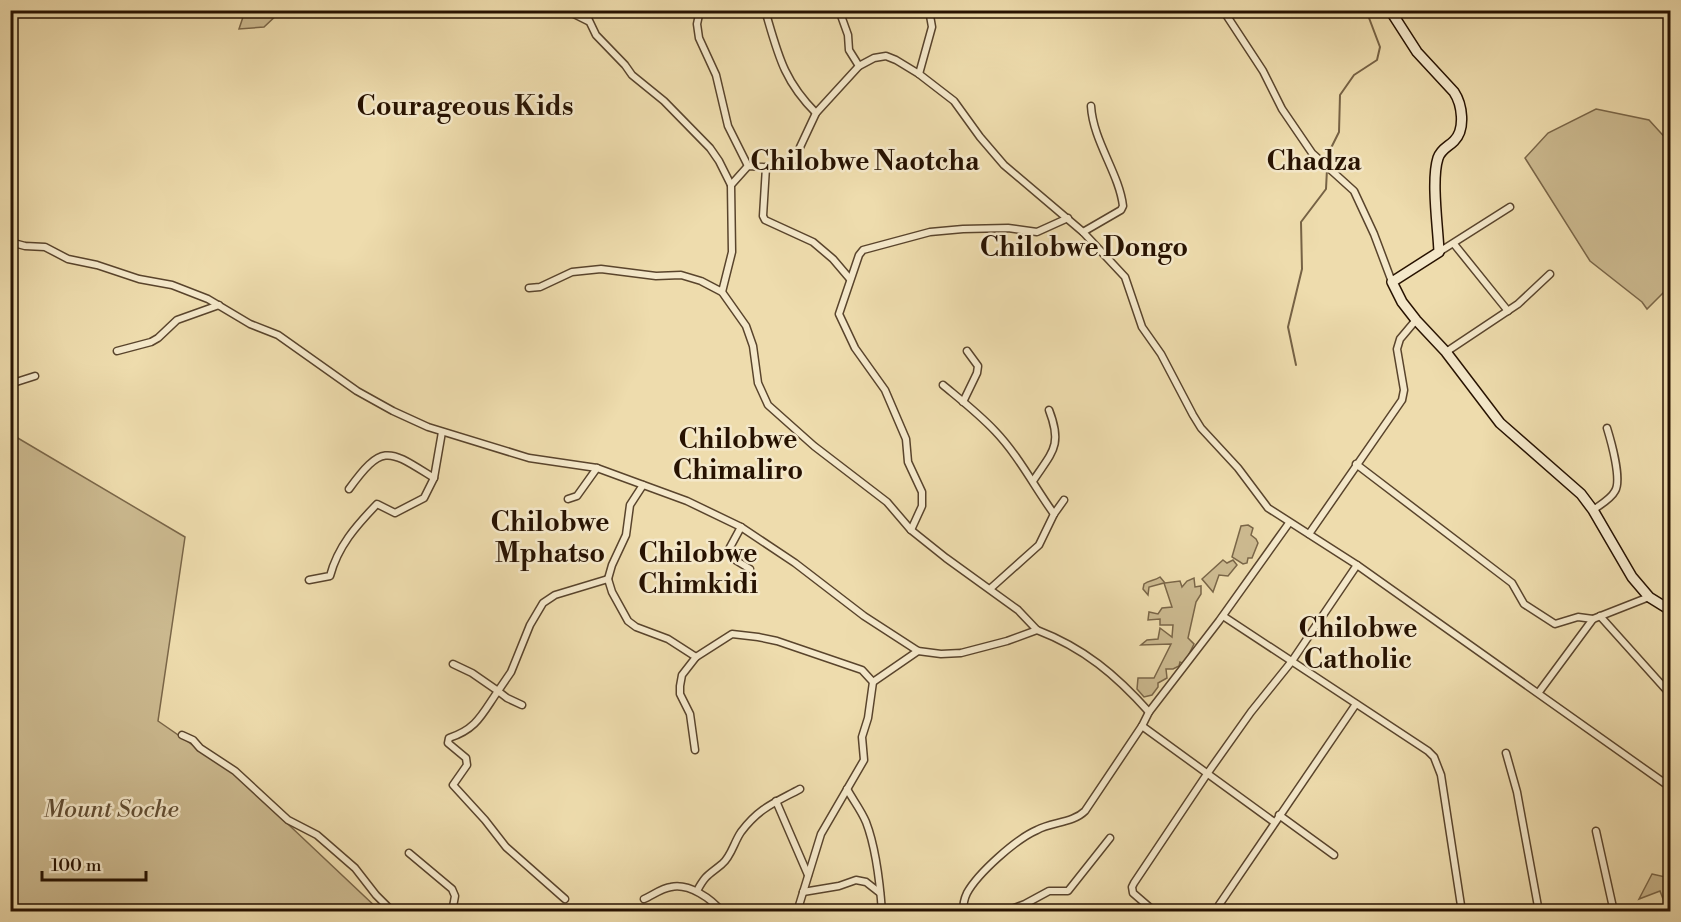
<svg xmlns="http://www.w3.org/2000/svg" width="1681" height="922" font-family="'Libre Bodoni',serif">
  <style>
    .green { fill: #ccba90; stroke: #7a6648; stroke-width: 1.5 }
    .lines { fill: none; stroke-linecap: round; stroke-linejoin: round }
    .stream { stroke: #766245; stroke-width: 2 }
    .street-casing { stroke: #59442c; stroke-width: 9 }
    .secondary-casing { stroke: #271201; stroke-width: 12 }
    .street { stroke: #f4e8ca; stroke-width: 6 }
    .secondary { stroke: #f4e8ca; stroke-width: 9 }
    .labels { text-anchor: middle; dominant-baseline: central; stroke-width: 5; stroke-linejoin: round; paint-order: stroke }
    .park-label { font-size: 24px; font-style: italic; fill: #614d33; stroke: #f4e8ca }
    .quarter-label { font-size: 27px; font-weight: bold; fill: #271201; stroke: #f4e8ca }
  </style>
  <rect width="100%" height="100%" fill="#eedcad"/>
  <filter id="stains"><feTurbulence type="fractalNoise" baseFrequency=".00333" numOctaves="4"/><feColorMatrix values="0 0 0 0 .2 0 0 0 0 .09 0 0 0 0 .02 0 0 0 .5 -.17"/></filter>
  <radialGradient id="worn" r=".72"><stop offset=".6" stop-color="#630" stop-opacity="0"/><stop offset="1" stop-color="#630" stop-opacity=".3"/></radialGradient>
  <g class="green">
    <polygon points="245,11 281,11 264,27 239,29"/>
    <polygon points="1596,109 1649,120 1670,143 1670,286 1647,309 1642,302 1590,261 1525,158 1548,133"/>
    <polygon points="11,434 185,537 158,721 236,775 380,911 11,912"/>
    <polygon points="1248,525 1253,528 1251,535 1256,539 1258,543 1252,558 1248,558 1247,563 1243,564 1232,557 1241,526"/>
    <polygon points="1223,560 1227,563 1233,560 1237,565 1228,576 1219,575 1213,592 1202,579"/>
    <path d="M1160,577L1165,583L1180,581L1182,587L1187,581L1194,578L1195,587L1201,586V594L1196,602L1188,638L1194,644L1184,664L1180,662L1179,666L1173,669H1166L1167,678L1158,683V687L1152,695L1144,697L1137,689L1138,678H1154L1171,644L1141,645L1147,640L1158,639L1160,628L1172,637L1173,625H1160V619L1148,620L1149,612L1158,614L1162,608L1172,607L1164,583L1149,587L1148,595L1143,589L1144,584C1149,580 1154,581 1160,577Z"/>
    <polygon points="1652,874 1670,878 1670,902 1665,904 1660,891 1639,899"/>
  </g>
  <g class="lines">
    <g class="stream">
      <polyline points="1327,163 1327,156 1339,132 1340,95 1354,75 1377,60 1380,47 1366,10"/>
      <polyline points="1296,365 1288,327 1302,269 1301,222 1326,189 1327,169"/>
    </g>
    <g class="street-casing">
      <g id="street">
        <polyline points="566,10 588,21"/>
        <polyline points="584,10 596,35 625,65 632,75 664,101 710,148 719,161 731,185"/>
        <polyline points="700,10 697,24 699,38 716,75 728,126 748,166"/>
        <path d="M765,10C778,54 783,80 816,113"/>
        <polyline points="839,10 848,35 849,50 859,66"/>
        <polyline points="1223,10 1263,71 1282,109 1312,153 1354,191 1374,234 1392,282"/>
        <polyline points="919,74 932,27 929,10"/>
        <polyline points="766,167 763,216 765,220 813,242 833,259 850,279"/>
        <path d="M1083,232L1121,210L1123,206C1119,173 1093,141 1091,106"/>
        <path d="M10,242L25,246L45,247L68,259L97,265L139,279L172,285L208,299L250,324L278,335L357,391L393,411L428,427L529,458L597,468L687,501L741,527L795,563L864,616L918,651L941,654L961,653L1007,641L1037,630C1084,648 1116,675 1149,712"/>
        <polyline points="1454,244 1508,311"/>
        <polyline points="1439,252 1510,207"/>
        <polyline points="529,288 540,287 572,272 601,269 656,276 681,275 701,281 722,292 746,326 753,346 758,383 768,405 814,446 887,502 911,530 946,558 1018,610 1037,630"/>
        <path d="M722,292L732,252L731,185L748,166C762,167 783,170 794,160L816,113L859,66L874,58L886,56L896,60L919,74L954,101L980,137L1004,165L1083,232L1125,277L1142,327L1161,354L1193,415L1201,428L1238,468L1268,508L1357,565L1670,787"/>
        <polyline points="117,351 151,342 158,338 177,320 219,305"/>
        <polyline points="1446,352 1518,304 1550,274"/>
        <polyline points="10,384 35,376"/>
        <path d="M943,385C961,400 979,414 995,431C1018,455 1034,486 1054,514"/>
        <polyline points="963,402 977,373 978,366 967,351"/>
        <polyline points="1356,464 1512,583 1524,604 1555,624 1578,617 1593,619"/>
        <path d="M1033,481C1052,452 1063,446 1049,410"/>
        <path d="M349,489C383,442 389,450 434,478"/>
        <polyline points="568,499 577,496 597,468"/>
        <path d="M1593,510C1600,505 1611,499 1615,491C1622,480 1611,441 1607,428"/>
        <polyline points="741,527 728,551 732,558 750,569"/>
        <polyline points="911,530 922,506 922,492 908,462 906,439 885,390 855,348 839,314 859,255 863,250 930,232 963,229 1008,228 1037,232 1068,218"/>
        <polyline points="1309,534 1402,400 1404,390 1397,349 1400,339 1416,320"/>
        <polyline points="608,579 612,592 628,621 636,627 668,639 696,657 682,675 680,686 680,694 690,714 695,750"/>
        <polyline points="608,579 612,565 626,535 630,505 643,485"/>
        <path d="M309,580L330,576C338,546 356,526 377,504L395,513L424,498L434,478L442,432"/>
        <polyline points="991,588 1039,545 1054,514 1064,500"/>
        <polyline points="1223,616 1428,751 1434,757 1441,775 1462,912"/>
        <polyline points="1600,616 1670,694"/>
        <polyline points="696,657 732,634 758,637 777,641 862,670 873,682 868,718 862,737 864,760 821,834 797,912"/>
        <polyline points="453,664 472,673 498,691 511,672 530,625 543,603 555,595 608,579"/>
        <polyline points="873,682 918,651"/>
        <polyline points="1539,692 1593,619 1649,597"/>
        <path d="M522,705L507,698L498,691C482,714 477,729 449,738L448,743L466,758L467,765L453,785L485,820L506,847L565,899"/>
        <polyline points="1142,726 1274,822"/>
        <polyline points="182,735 193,740 200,748 235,771 288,820 317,835 332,848 355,868 376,895 393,912"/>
        <polyline points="1506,753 1517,792 1539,912"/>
        <path d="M847,789C853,800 861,810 866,822C876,848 880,884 882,912"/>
        <polyline points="776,801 808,875"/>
        <polyline points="1279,815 1334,855"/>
        <polyline points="1596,831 1614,912"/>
        <polyline points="409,853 452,889 455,896 452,912"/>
        <path d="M697,891C706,874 709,875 722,864C731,857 734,842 741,832C759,808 774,803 800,789"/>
        <polyline points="803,892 839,886 856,880 866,882 880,893"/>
        <path d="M644,899C653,895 662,888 671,887C689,883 712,899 722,912"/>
        <polyline points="1219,905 1356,704"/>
        <path d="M963,912C963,905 964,899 967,893C978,873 1016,839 1037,830C1052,822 1073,823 1085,811L1142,726L1149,712L1219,621L1289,523"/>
        <polyline points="1004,912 1025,904 1049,891 1068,891 1110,838"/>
        <polyline points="1155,912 1133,893 1132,887 1134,883 1207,774 1251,712 1292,661 1357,565"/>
      </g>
    </g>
    <g class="secondary-casing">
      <path id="secondary" d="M1390,10L1417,52L1454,92C1462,104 1466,129 1454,141C1448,147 1441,149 1438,158C1431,180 1438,227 1439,252L1392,282L1402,302L1416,320L1446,352L1500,423L1581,494L1593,510L1632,577L1649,597L1670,610"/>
    </g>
    <use href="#street" class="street"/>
    <use href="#secondary" class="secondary"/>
  </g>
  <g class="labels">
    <g class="park-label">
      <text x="111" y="810">Mount Soche</text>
    </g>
    <g class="quarter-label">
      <text x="465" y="107">Courageous Kids</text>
      <text x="865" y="162">Chilobwe Naotcha</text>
      <text x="1314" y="162">Chadza</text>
      <text x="1084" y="248">Chilobwe Dongo</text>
      <text x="738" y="440">Chilobwe<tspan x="738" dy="31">Chimaliro</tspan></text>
      <text x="550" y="523">Chilobwe<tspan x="550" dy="31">Mphatso</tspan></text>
      <text x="698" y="554">Chilobwe<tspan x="698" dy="31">Chimkidi</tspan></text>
      <text x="1358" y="629">Chilobwe<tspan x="1358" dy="31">Catholic</tspan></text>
    </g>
  </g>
  <rect width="1681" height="922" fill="none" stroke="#eedcad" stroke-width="36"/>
  <rect x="12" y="12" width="1657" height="898" fill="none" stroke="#271201" stroke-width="3"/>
  <rect x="18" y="18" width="1645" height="886" fill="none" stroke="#271201" stroke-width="1.5"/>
  <path d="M42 871v9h104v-9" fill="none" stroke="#271201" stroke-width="3"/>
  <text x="51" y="871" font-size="18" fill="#271201" stroke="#f4e8ca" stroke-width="4.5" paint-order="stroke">100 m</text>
  <rect width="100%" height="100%" filter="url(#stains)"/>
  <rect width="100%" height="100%" fill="url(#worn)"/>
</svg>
